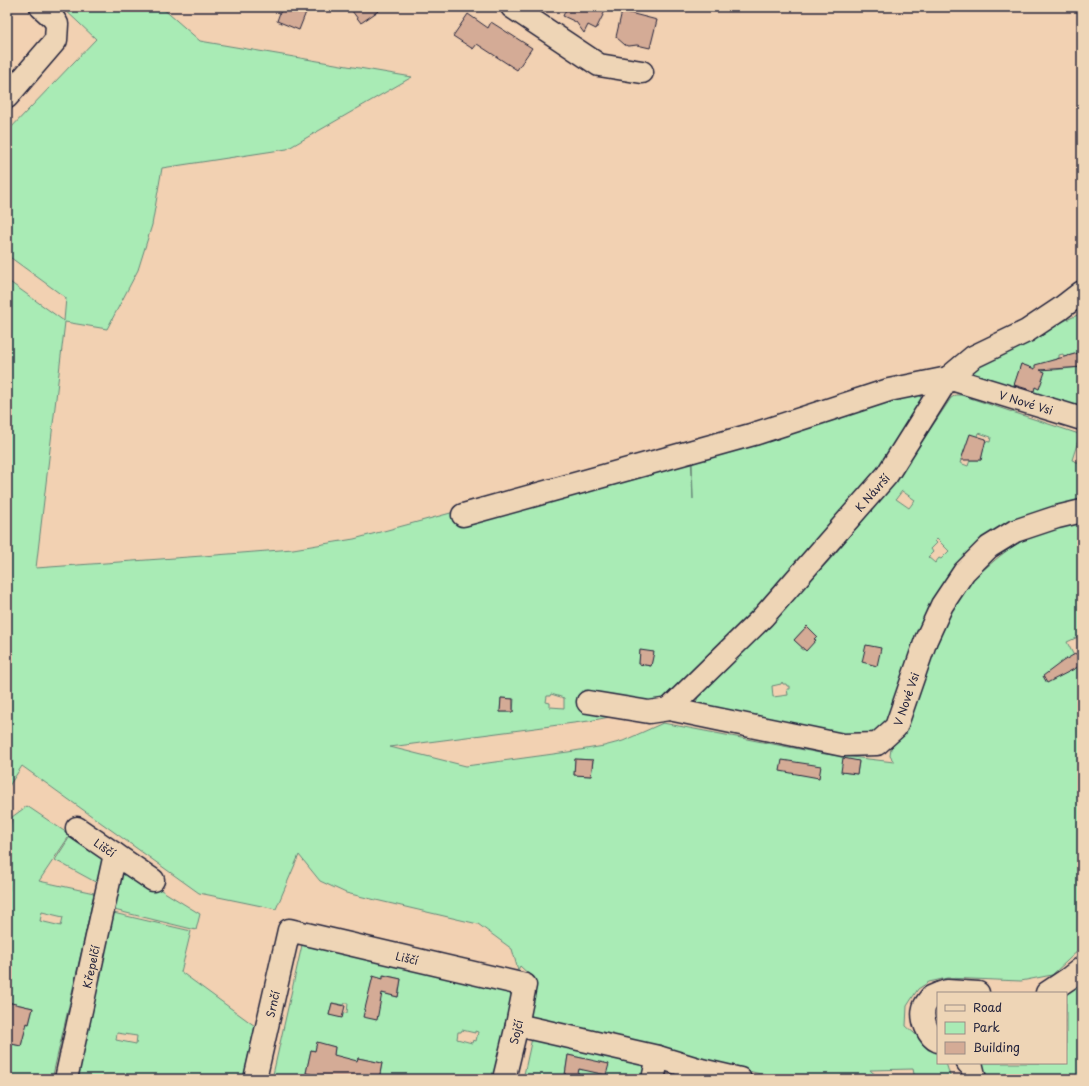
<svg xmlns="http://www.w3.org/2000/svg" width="1089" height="1086" font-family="'Playpen Sans',sans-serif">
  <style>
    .green { fill: #a9ebb5; stroke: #668678; fill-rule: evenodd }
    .building { fill: #d4ab96; stroke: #22223b }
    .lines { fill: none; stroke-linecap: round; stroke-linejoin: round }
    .minor-casing { stroke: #22223b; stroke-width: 25 }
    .minor { stroke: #eed5b6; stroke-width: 22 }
    .labels { text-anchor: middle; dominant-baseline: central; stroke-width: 3; stroke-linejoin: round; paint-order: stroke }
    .street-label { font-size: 11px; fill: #22223b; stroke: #eed5b6 }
  </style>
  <rect width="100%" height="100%" fill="#f2d1b2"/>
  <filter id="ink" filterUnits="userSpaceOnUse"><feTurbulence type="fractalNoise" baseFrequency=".025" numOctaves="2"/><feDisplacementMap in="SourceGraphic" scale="8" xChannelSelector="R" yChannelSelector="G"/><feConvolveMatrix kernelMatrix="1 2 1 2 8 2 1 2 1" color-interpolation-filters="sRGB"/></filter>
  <g filter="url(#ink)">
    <g class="green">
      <path d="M62,7H161L200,41L412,77L287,149L162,168L152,225L138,270L107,329L65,322L36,568L216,555L293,549L354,539L473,507L691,457L693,499L692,456L913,384L923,401L879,470L670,705L589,721L390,747L466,766L568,752L604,746L623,741L663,723L825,754L894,762L890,756L891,748L901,735L928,641L974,566L981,572C994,561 1007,549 1022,541C1041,532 1062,527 1082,523V645L1078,637L1067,642L1079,666L1082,665V947L1052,975L1021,981L947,978L929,982L918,989L907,1006L906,1026L938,1054V1063H946L951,1079H915L913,1069L870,1070L880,1079H781L528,1017L533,978L520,966L518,970L512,949L478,924L346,893L320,881L299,855L276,909L199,893L22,766L7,789V280L64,321L66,298L7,255V132L96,39ZM640,651L653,652L651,666L639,664ZM551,694L564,698V708L550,707V703L546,702L547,696H550ZM501,698L514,699L513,712H500ZM575,759L593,760L591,776L574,775ZM844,759L859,762L857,774L842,772Z"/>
      <path d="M1082,313V352L1064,357L1063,354L1059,355V358L1050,361L1053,370L1082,367V417L973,379L971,373L973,366L1035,334ZM1021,364L1040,371L1043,375L1039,389L1035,387L1033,393L1014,387Z"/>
      <path d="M956,395H961L1082,435V442L1078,441L1072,460L1082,464V503L982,547L891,718L873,734L831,736L696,703L698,697L773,622L834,555L895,482L951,398ZM979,433L991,437L990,442L985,441L981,460H970L968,466L960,463L970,435L977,438ZM902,491L915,500L909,508L896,499ZM937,539L949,551L941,559L939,558L935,563L928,557L933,552L931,549L937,543L935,541ZM807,626L817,636L814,639L816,640L812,644L810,643L803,650L801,649L802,647L794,640ZM782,682L783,684H786L787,686H790V689H787L788,695L773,697L772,686L781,684Z"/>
      <path d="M27,806L70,835L39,881L94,893L85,936L52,1079H7V1043L21,1046L25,1030L21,1022L29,1024L33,1008L7,1002V899L9,889L8,836L12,817ZM42,912L63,917L61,926L40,921Z"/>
      <polygon points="71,835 102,854 106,865 99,884 55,860"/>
      <polygon points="122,866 200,914 196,930 114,910"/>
      <path d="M109,912L191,931L181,972L255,1026L243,1079H72ZM117,1033L137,1036L136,1044L116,1040Z"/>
      <path d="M302,945L513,992L493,1079H459L447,1075L446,1079H379L382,1063L358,1058L353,1079L334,1055L335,1047L317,1043L315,1051L311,1050L306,1073L331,1079H272ZM384,975L401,979L398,997L370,990L373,977L383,979ZM332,1003L344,1005L345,1003H348L347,1013L329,1015ZM462,1030L475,1033V1031L478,1032L476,1041L473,1040L472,1043L457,1039L458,1032H461Z"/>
      <polygon points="1082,975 1082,1079 983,1079 979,1063 1066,1063 1066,993"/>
      <path d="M532,1038L648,1064L644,1079H523ZM568,1055L586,1059L583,1070L579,1069L577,1078L565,1075Z"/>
    </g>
    <g class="building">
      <polygon points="282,7 308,7 299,30 277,21"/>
      <polygon points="349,7 384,7 361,23"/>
      <polygon points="567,7 607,7 596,29 588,25 584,33 576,22 563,16"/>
      <polygon points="622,11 657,20 650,48 637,45 629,46 625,45 616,37"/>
      <polygon points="468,14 488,28 491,22 532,48 517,70 477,44 473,49 453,36"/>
      <polygon points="1082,352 1082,367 1040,370 1045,372 1039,389 1035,387 1034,391 1014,385 1021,364 1035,369 1035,365"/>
      <polygon points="970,434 986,439 981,460 961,460"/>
      <polygon points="807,626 817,636 814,639 816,640 806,651 794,640"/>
      <polygon points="866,645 881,648 877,666 862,662"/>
      <polygon points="640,650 654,652 651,666 639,664"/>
      <polygon points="1082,650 1082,665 1047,683 1043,676 1063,661"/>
      <polygon points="501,698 513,699 513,712 500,712"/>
      <polygon points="843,758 859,761 857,774 841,772"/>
      <polygon points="575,759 593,760 591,776 574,775"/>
      <polygon points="782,760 821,766 819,778 780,771"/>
      <polygon points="383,975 401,979 398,997 382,993 377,1020 363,1017 373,976 383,979"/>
      <polygon points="7,1002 33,1008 29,1024 27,1023 21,1046 7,1043"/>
      <polygon points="332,1003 345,1006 342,1018 329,1015"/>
      <polygon points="317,1042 335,1047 334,1055 357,1061 358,1058 382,1063 379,1079 331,1079 306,1073 311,1050 315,1051"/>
      <polygon points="568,1055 609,1064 606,1075 579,1069 577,1078 565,1075"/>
    </g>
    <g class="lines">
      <g class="minor-casing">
        <g id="minor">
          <polyline points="512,7 599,65 642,72"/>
          <polyline points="7,97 56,40 57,24 53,18 41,7"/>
          <path id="s1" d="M463,515L754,434L889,390L948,378L1082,419"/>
          <path id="s2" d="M588,702L649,712L669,709L843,745L877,744L896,727L926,640L942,605L964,572L989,547L1015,531L1057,517L1082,511"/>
          <path id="s3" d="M669,709L763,617L887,475L948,378L973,357L1027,331L1060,309L1082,292"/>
          <path id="s4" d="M77,828L153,880"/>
          <polyline points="941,993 947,991 978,993"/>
          <polyline points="1047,993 1068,979 1082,968"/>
          <path d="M938,994L931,997C929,1000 925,1004 924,1008C921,1019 928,1037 938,1041"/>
          <polyline points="517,1025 658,1057 701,1070 740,1079"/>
          <polyline points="968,1063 972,1067 975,1079"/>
          <path id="s5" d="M66,1079L115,854"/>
          <path id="s6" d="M255,1079L289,930L525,985L517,1025L504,1079"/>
          <polyline points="653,1079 658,1057"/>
        </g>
      </g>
      <use href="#minor" class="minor"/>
    </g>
  </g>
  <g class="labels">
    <g class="street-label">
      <text stroke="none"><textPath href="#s1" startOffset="586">V Nové Vsi</textPath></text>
      <text stroke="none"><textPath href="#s3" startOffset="297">K Návrší</textPath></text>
      <text stroke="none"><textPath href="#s2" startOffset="349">V Nové Vsi</textPath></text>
      <text stroke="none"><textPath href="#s4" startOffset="34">Liščí</textPath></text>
      <text stroke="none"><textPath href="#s6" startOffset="274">Liščí</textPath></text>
      <text stroke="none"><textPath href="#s5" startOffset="115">Křepelčí</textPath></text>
      <text stroke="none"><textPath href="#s6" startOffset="77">Srnčí</textPath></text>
      <text transform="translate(516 1032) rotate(-77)">Sojčí</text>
    </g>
  </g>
  <rect width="1089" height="1086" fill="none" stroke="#eed5b6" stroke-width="24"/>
  <rect x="12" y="12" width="1065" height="1062" fill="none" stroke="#22223b" stroke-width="1.5" filter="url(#ink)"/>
  <rect x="937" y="992" width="130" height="72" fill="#eed5b6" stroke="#9c8d85"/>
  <rect x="945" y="1005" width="20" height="6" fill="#eed5b6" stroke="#9c8d85"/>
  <text x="973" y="1012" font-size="12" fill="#22223b">Road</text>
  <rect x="945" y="1022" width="20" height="12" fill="#a9ebb5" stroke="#9c8d85"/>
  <text x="973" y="1032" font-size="12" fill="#22223b">Park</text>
  <rect x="945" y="1042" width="20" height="12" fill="#d4ab96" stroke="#9c8d85"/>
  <text x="973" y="1052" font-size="12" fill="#22223b">Building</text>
</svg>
